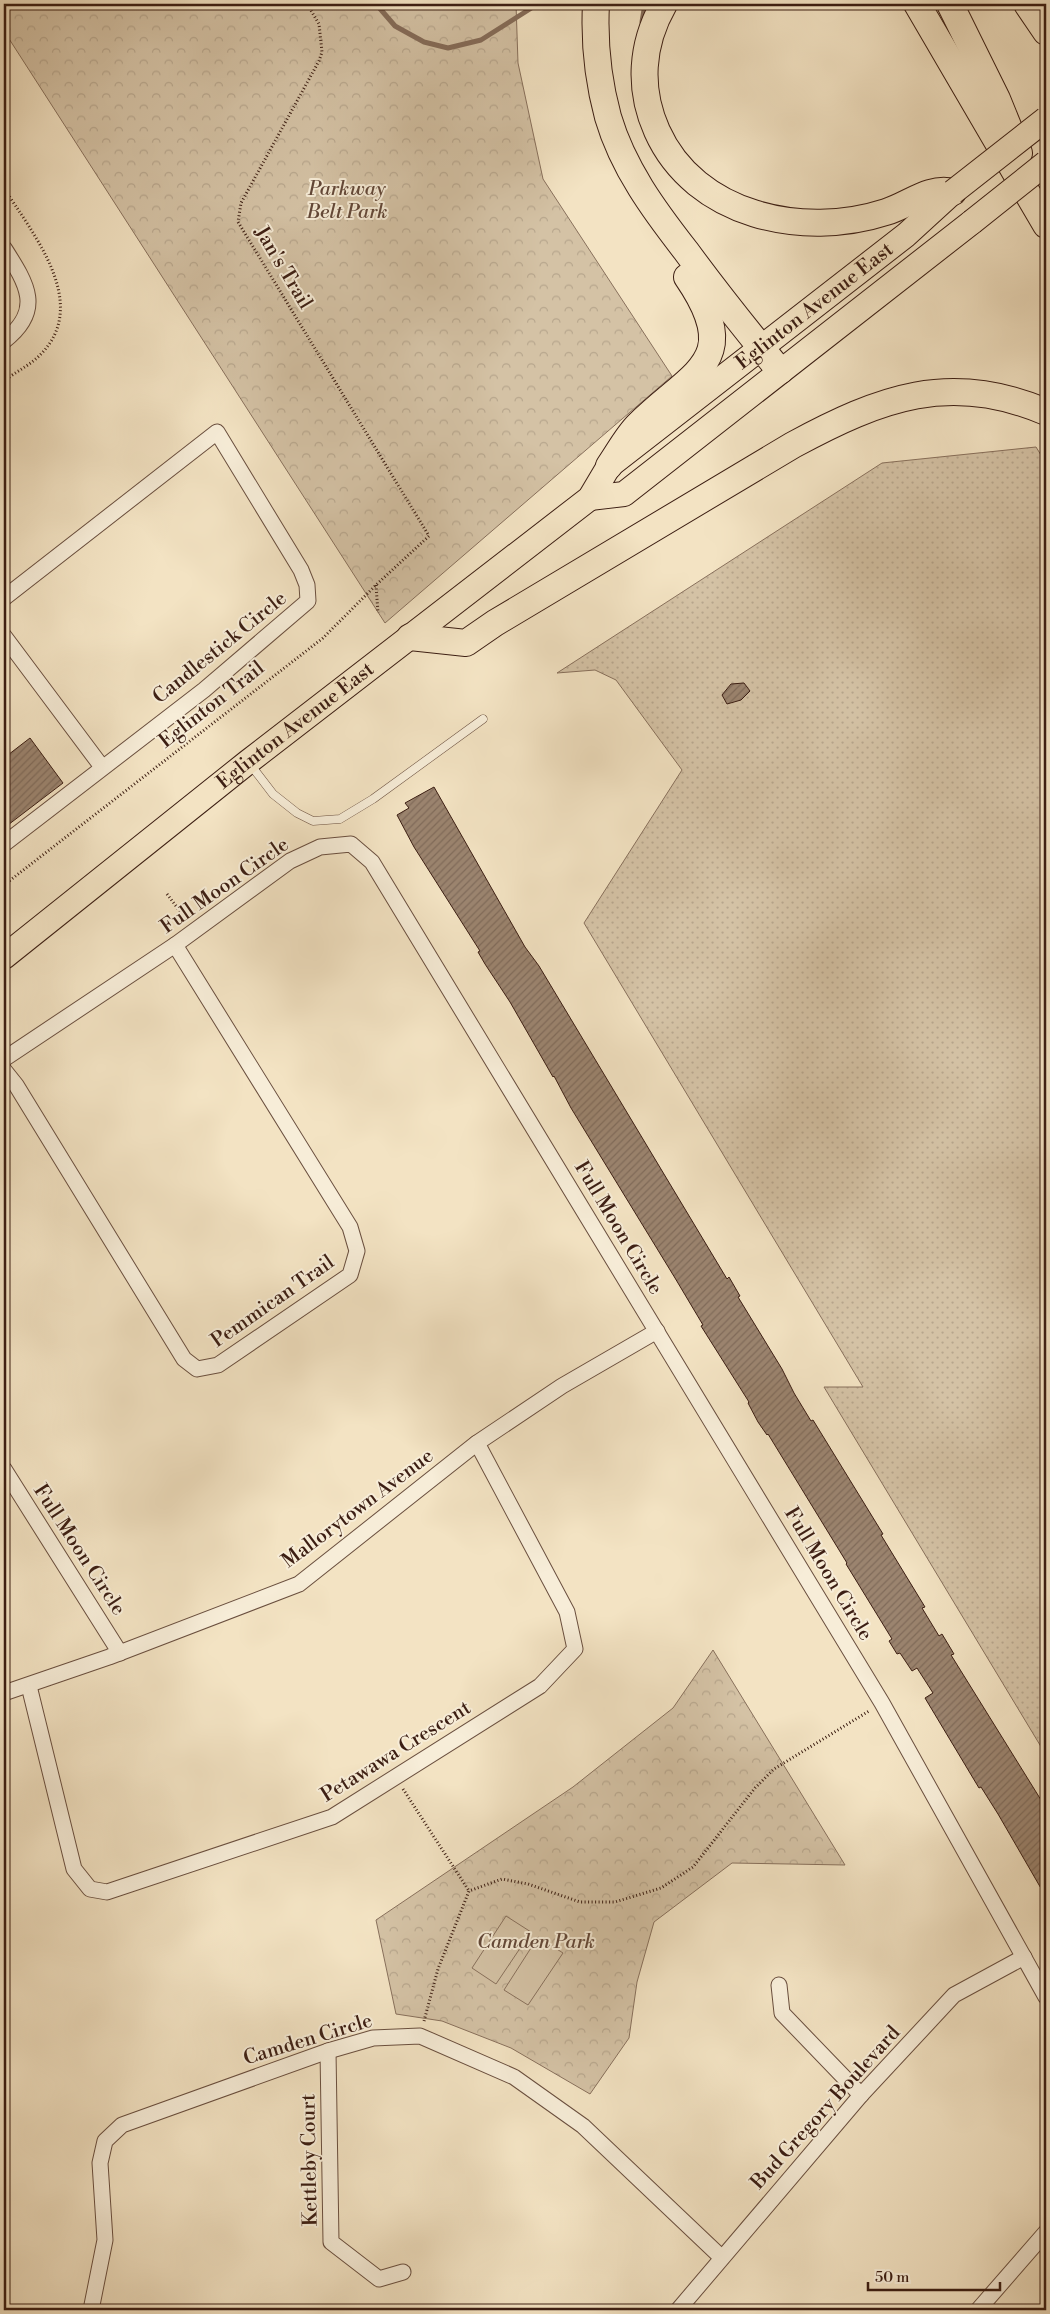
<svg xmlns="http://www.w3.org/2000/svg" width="1050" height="2314" font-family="'Libre Bodoni',serif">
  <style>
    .grass { fill: url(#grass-dots); stroke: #88705c }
    .park { fill: url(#park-crowns); stroke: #88705c }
    .garden { fill: #d4c2a5; stroke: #88705c }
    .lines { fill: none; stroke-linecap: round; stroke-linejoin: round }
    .stream { stroke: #856c59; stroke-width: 5 }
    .building { fill: url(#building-hatch); stroke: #3c1e13 }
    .lane-casing { stroke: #6a4f3f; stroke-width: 9 }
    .street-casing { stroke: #6a4f3f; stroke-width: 17 }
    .primary-casing { stroke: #3c1e13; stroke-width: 26 }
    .highway-casing { stroke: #3c1e13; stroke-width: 28 }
    .path { stroke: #3c1e13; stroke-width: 3; stroke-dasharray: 1 2.5; stroke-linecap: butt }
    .lane { stroke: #f7edd8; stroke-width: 8 }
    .street { stroke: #f7edd8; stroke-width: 15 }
    .primary { stroke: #f3e3c3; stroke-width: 24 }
    .highway { stroke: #f3e3c3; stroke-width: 26 }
    .primary-bridge-casing { stroke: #3c1e13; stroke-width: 26; stroke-linecap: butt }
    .primary-bridge { stroke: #f3e3c3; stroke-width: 24 }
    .labels { text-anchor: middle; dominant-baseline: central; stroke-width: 4; stroke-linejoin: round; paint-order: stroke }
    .park-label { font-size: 20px; font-style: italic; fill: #624738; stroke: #f7edd8 }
    .street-label { font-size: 20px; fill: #3c1e13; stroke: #f7edd8 }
  </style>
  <defs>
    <pattern id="grass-dots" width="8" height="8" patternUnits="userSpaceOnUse" patternTransform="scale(1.25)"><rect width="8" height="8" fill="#d4c2a5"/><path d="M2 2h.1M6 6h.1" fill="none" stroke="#b7a68d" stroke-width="1.8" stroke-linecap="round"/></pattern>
    <pattern id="park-crowns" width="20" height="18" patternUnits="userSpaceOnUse" patternTransform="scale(1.25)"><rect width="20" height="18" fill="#d4c2a5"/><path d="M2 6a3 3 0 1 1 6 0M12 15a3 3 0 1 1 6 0" fill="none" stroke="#b7a68d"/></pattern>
    <pattern id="building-hatch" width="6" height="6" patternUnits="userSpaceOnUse" patternTransform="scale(1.25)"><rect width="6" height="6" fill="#9b846f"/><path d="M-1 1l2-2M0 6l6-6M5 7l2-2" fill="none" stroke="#806b5a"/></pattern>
  </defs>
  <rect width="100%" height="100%" fill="#f3e3c3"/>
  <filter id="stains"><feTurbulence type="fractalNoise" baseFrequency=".004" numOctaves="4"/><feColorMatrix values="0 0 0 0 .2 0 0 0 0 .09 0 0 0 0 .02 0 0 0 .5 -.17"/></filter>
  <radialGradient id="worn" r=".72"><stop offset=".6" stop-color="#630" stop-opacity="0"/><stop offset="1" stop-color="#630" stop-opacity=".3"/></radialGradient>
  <polygon class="grass" points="1036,447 1046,463 1046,1755 824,1387 863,1387 584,923 682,770 616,680 595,670 557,673 882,463"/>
  <g class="park">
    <polygon points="4,4 516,4 518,63 543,179 672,376 385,623 4,31"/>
    <polygon points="713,1650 845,1865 732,1863 654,1922 637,1982 629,2038 590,2094 511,2048 442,2021 396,2014 376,1920 573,1787 673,1708"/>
  </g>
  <g class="garden">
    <polygon points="506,1916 531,1932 496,1984 472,1968"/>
    <polygon points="538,1937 563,1953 528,2005 504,1990"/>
  </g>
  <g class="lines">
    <g class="stream">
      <polyline points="376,4 395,26 424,42 448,48 481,40 533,7 553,4"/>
      <polyline points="642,22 645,4"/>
    </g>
  </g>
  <g class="building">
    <polygon points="744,683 750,691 741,700 727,704 722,695 731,684"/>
    <polygon points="30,738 63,783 4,828 4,758"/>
    <polygon points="434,787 525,947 539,966 727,1279 729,1277 740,1296 738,1297 782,1369 794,1393 811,1421 813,1420 883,1534 881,1535 925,1607 922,1608 939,1636 942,1634 954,1654 951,1655 1046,1808 1046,1897 998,1814 981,1787 979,1788 925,1698 933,1693 917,1668 912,1671 900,1653 897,1654 889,1641 892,1639 846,1564 847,1563 768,1434 767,1435 758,1422 748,1403 749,1402 701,1326 703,1325 675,1278 571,1108 554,1076 553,1077 510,1002 485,964 478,952 480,951 414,847 397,815 409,808 405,803"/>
  </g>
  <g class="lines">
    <g class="lane-casing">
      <polyline id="lane" points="250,764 273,794 297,813 313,821 340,819 373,799 483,719"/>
    </g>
    <g class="street-casing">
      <g id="street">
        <path d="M4,248C27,284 44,310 4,341"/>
        <polyline points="4,598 217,432 301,570 307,585 308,601 204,690 4,844"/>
        <polyline points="4,636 102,767"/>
        <polyline points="4,1059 175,945 290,861 320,847 351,844 372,862 882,1703 1046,1997"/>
        <polyline points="4,1070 16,1085 184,1359 197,1369 218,1365 350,1275 357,1251 350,1227 175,945"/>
        <polyline points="4,1469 120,1653"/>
        <polyline points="29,1686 74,1869 90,1889 107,1892 332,1817 540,1686 575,1649 567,1612 477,1443"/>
        <polyline points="4,1693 109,1657 299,1584 477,1443 562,1386 657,1331"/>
        <polyline points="779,1985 782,2013 861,2095"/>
        <polyline points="328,2051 331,2242 379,2279 403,2272"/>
        <polyline points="91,2310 105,2240 100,2163 105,2141 122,2125 328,2051 373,2038 420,2036 514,2077 583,2126 721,2257"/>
        <polyline points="678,2310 861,2095 954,1995 1024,1957"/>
        <polyline points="978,2310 1046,2232"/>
      </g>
    </g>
    <g class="primary-casing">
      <g id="primary">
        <polyline points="590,498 624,494 972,222"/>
        <path id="s1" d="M4,957L248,762L590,498L609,466L906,235L953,192"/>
      </g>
    </g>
    <g class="highway-casing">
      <g id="highway">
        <path d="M596,4C594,42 598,80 608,117C623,168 654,210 686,251C716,292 748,332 780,371"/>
        <path d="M664,4C641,44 638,89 657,131C695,216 803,239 886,212C909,205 929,186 953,192"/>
        <polyline points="917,4 1046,225"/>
        <polyline points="950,4 997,99 1019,153"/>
        <polyline points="1027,4 1046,32"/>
        <path d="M609,466C618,453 627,436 638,425C692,371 745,362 687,277"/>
        <path d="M410,637L466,643L495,623L793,445C880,398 950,371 1046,412"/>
      </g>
    </g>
    <g class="path">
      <path d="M4,188C32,233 91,303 41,354C31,365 15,372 4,381"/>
      <polyline points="376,585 378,613"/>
      <polyline points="4,885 323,638 376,585 429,536 238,222 241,203 319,61 322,52 319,24 307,4"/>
      <polyline points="167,894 185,918"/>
      <polyline points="403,1789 469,1891"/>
      <polyline points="424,2021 438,1969 469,1891 502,1879 528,1884 580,1902 615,1902 661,1888 693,1867 755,1788 774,1769 869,1711"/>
    </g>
    <use href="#lane" class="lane"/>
    <use href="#street" class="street"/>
    <use href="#primary" class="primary"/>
    <use href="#highway" class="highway"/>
    <g class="primary-bridge-casing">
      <g id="primary-bridge">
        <polyline points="953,192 1046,119"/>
        <polyline points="972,222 1046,163"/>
      </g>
    </g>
    <use href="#primary-bridge" class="primary-bridge"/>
  </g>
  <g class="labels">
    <g class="park-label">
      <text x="347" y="189">Parkway<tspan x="347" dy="23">Belt Park</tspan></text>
      <text x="536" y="1942">Camden Park</text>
    </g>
    <g class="street-label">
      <text transform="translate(283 268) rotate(59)">Jan's Trail</text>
      <text stroke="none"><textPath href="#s1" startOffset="1042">Eglinton Avenue East</textPath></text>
      <text transform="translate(220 648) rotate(-39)">Candlestick Circle</text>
      <text transform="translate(212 705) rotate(-38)">Eglinton Trail</text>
      <text stroke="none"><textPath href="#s1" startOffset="372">Eglinton Avenue East</textPath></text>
      <text transform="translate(225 886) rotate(-35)">Full Moon Circle</text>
      <text transform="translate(618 1228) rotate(59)">Full Moon Circle</text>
      <text transform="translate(273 1302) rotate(-35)">Pemmican Trail</text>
      <text transform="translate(358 1509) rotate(-37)">Mallorytown Avenue</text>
      <text transform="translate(79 1550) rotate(57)">Full Moon Circle</text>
      <text transform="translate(828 1574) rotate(59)">Full Moon Circle</text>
      <text transform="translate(396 1752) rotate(-32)">Petawawa Crescent</text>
      <text transform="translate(308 2040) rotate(-17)">Camden Circle</text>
      <text transform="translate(826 2108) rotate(-48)">Bud Gregory Boulevard</text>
      <text transform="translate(310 2160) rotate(-91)">Kettleby Court</text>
    </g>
  </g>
  <rect width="1050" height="2314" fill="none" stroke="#f3e3c3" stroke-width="20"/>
  <rect x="5" y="5" width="1040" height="2304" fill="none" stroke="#3c1e13" stroke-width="2.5"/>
  <rect x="10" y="10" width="1030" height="2294" fill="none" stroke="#3c1e13"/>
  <path d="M868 2282v8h132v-8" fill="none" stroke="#3c1e13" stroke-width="2.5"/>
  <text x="875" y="2282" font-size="15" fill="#3c1e13" stroke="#f7edd8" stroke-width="4" paint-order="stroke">50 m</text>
  <rect width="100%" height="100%" filter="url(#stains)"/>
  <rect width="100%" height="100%" fill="url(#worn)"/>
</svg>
